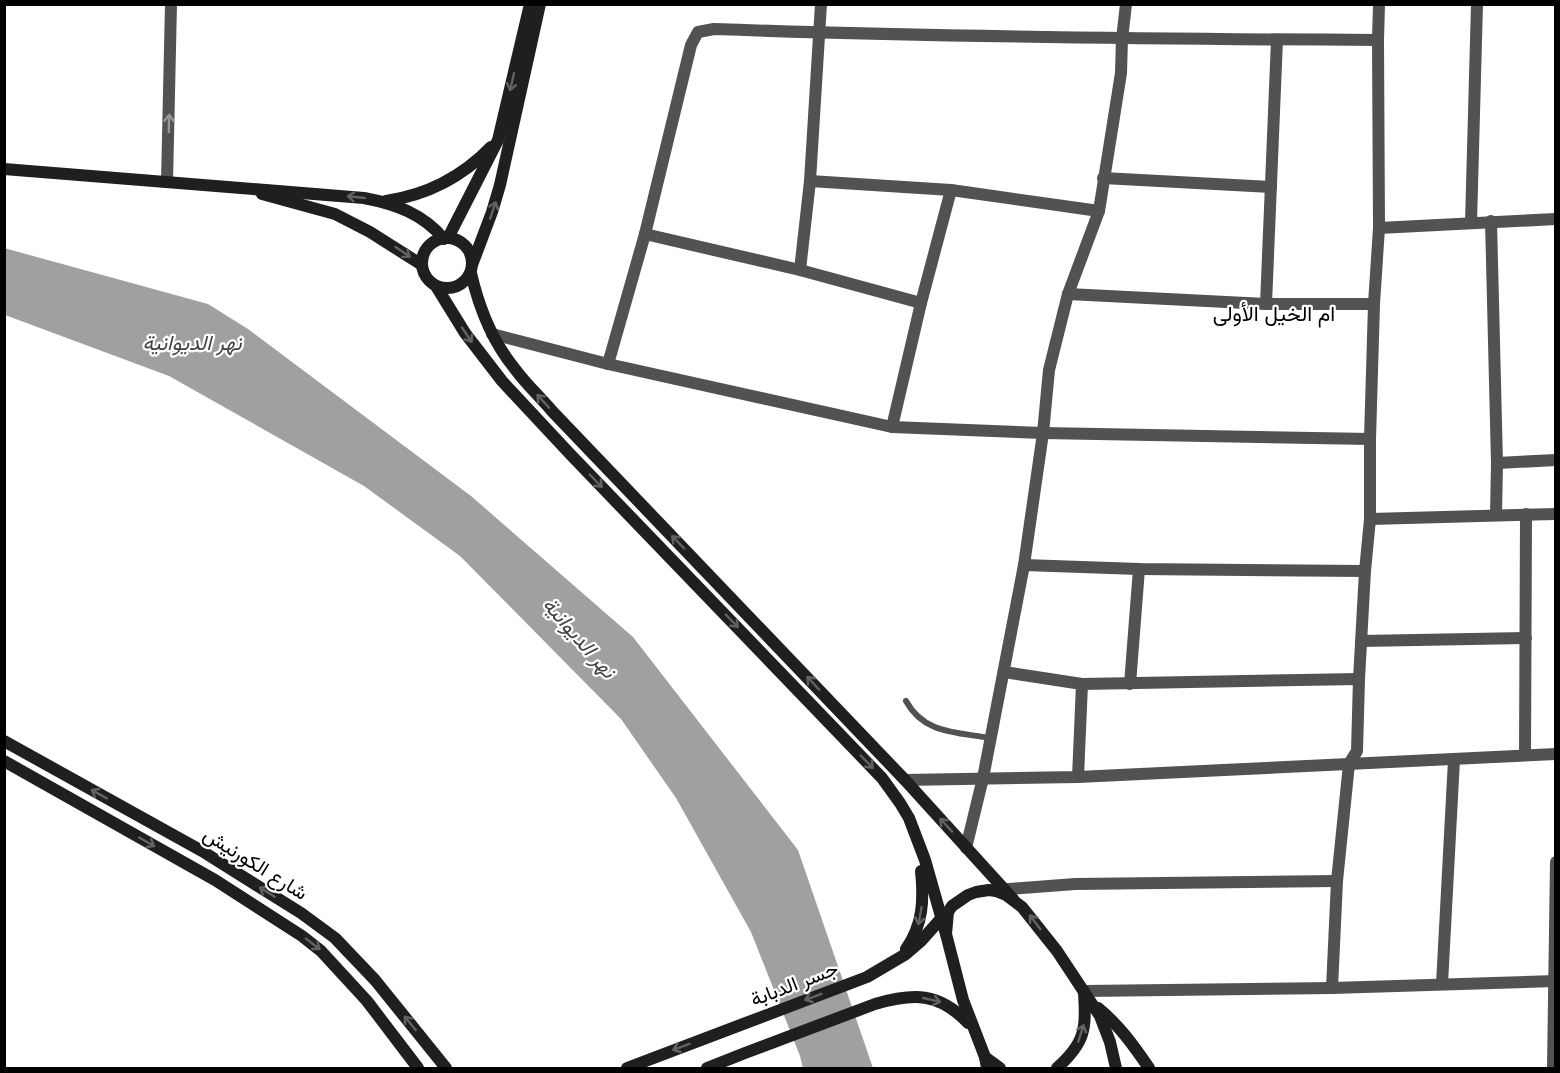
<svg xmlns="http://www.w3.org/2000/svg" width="1560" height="1073" font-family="Quicksand,Vazirmatn,sans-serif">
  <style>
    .water { fill: #a0a0a0 }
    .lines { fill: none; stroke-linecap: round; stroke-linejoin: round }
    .lane { stroke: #525252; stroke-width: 6 }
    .street { stroke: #525252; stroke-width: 12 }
    .secondary { stroke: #1f1f1f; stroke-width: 12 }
    .oneway { stroke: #626262 }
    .oneway2 { stroke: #979797 }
    .labels { text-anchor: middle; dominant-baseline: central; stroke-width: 4.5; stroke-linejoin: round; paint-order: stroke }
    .street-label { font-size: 20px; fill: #000; stroke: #fff }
    .neighbourhood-label { font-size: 21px; fill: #000; stroke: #fff }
    .water-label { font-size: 21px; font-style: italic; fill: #414141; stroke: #fff }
  </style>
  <rect width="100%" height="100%" fill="#fff"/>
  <polygon class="water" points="4,248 208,304 248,329 471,496 633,637 798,850 873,1068 803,1068 800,1056 751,932 676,798 621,719 460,556 364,486 169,376 5,315"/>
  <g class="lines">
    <path class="lane" d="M906,701C924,734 956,732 990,738"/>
    <g class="street">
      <polyline points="1103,178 1271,187"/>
      <polyline points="810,181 951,190 1099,211"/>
      <polyline points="167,182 171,4"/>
      <polyline points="1491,221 1497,463 1496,515"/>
      <polyline points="1471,223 1477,4"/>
      <polyline points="1379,228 1556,219"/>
      <polyline points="645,234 800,270 921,303"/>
      <polyline points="800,270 810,181 821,4"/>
      <polyline points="1068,294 1266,304 1374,304"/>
      <polyline points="1266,304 1277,40"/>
      <polyline points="492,334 608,364 892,427 1043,433 1370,439"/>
      <path d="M608,364L645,234L691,45L698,32L714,29C935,37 1156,39 1378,40"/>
      <polyline points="892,427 921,303 951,190"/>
      <polyline points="1497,463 1556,460"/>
      <polyline points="1370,519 1556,514"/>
      <polyline points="1024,565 1139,569 1365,571"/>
      <polyline points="1361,641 1526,638"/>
      <polyline points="1004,672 1082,684 1359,679"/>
      <polyline points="1130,684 1139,569"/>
      <polyline points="1525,755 1526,514"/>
      <polyline points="1078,777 1082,684"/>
      <polyline points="905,780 1078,777 1556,754"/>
      <polyline points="966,848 983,778 1024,565 1043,433 1049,370 1068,294 1099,211 1121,73 1122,39 1126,4"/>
      <polyline points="997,890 1075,884 1337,881"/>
      <polyline points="1442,984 1454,760"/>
      <polyline points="1332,988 1337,881 1349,764 1357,751 1359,679 1365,571 1370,519 1370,439 1374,304 1379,228 1378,40 1379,4"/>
      <polyline points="1084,991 1332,988 1556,981"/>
      <polyline points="1553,1068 1556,862"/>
    </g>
    <g class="secondary">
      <path d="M4,169L364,198C396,204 423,214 444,239"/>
      <polyline points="262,194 335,214 370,232 422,265"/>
      <path d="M386,201C427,195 463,176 491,147"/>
      <polyline points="448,238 498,140 530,4"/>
      <circle cx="447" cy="263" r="25"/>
      <polyline points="472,265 492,212 500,185 540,4"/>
      <path d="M471,273C479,308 492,341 515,369C526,384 540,397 552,411L905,780L1013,899"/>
      <polyline points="436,286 465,333 502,381 571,455 882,778 900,803 909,818 925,860 946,934"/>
      <polyline points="4,741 202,851 301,913 335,938 375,980 446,1068"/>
      <polyline points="4,761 215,880 302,936 321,951 367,1001 418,1068"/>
      <path d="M906,949C923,925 924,900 921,871"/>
      <path d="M1098,1008C1119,1025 1134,1046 1149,1068"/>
      <polyline points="985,1057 1000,1068"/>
      <polyline points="627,1068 867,977 906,954 921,941 946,913"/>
      <path d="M707,1068L745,1053L875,1004C913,993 939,992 968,1023"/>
      <polyline points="987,1068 985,1057 963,1000 946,934 948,912 952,906 968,895 976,892 989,890 996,891 1006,895 1022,907 1057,951 1100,1016 1110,1042 1116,1068"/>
      <path d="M1057,1068C1086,1042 1086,1029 1084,992"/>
    </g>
  </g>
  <defs><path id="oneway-shaft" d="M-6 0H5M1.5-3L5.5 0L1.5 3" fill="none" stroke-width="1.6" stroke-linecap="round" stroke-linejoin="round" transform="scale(1.5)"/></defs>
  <g class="oneway">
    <use href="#oneway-shaft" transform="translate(512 82) rotate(103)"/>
    <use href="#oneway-shaft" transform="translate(356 197) rotate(-174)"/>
    <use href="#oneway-shaft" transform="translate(493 210) rotate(-72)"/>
    <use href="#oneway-shaft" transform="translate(403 252) rotate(34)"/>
    <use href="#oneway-shaft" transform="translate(467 335) rotate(56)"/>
    <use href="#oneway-shaft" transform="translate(543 401) rotate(-132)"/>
    <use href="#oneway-shaft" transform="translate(596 481) rotate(46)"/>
    <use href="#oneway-shaft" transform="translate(678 542) rotate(-134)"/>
    <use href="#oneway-shaft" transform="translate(732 621) rotate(46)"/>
    <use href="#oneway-shaft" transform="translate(813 683) rotate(-133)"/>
    <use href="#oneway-shaft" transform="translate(867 762) rotate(46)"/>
    <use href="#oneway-shaft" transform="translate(99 794) rotate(-151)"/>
    <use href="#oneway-shaft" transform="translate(946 825) rotate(-133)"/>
    <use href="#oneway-shaft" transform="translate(147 842) rotate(30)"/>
    <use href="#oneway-shaft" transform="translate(267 892) rotate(-148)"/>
    <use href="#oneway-shaft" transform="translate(920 916) rotate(100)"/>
    <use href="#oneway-shaft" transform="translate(1035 922) rotate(-127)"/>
    <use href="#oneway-shaft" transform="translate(313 944) rotate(37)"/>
    <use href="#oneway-shaft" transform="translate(813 997) rotate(159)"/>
    <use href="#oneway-shaft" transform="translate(932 1000) rotate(13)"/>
    <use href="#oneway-shaft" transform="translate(410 1023) rotate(-129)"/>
    <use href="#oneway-shaft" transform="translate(1081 1033) rotate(-72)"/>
    <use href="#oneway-shaft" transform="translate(681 1047) rotate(159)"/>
  </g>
  <use class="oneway2" href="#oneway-shaft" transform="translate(169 123) rotate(-89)"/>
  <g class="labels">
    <g class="street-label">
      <text transform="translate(256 863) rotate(32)">شارع الكورنيش</text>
      <text transform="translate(794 983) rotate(-21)">جسر الدبابة</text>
    </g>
    <g class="neighbourhood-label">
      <text x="1274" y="313">ام الخيل الأولى</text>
    </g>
    <g class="water-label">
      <text x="192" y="342">نهر الديوانية</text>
      <text transform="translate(580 637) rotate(49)">نهر الديوانية</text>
    </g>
  </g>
  <rect width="1560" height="1073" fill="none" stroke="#000000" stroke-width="12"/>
</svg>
